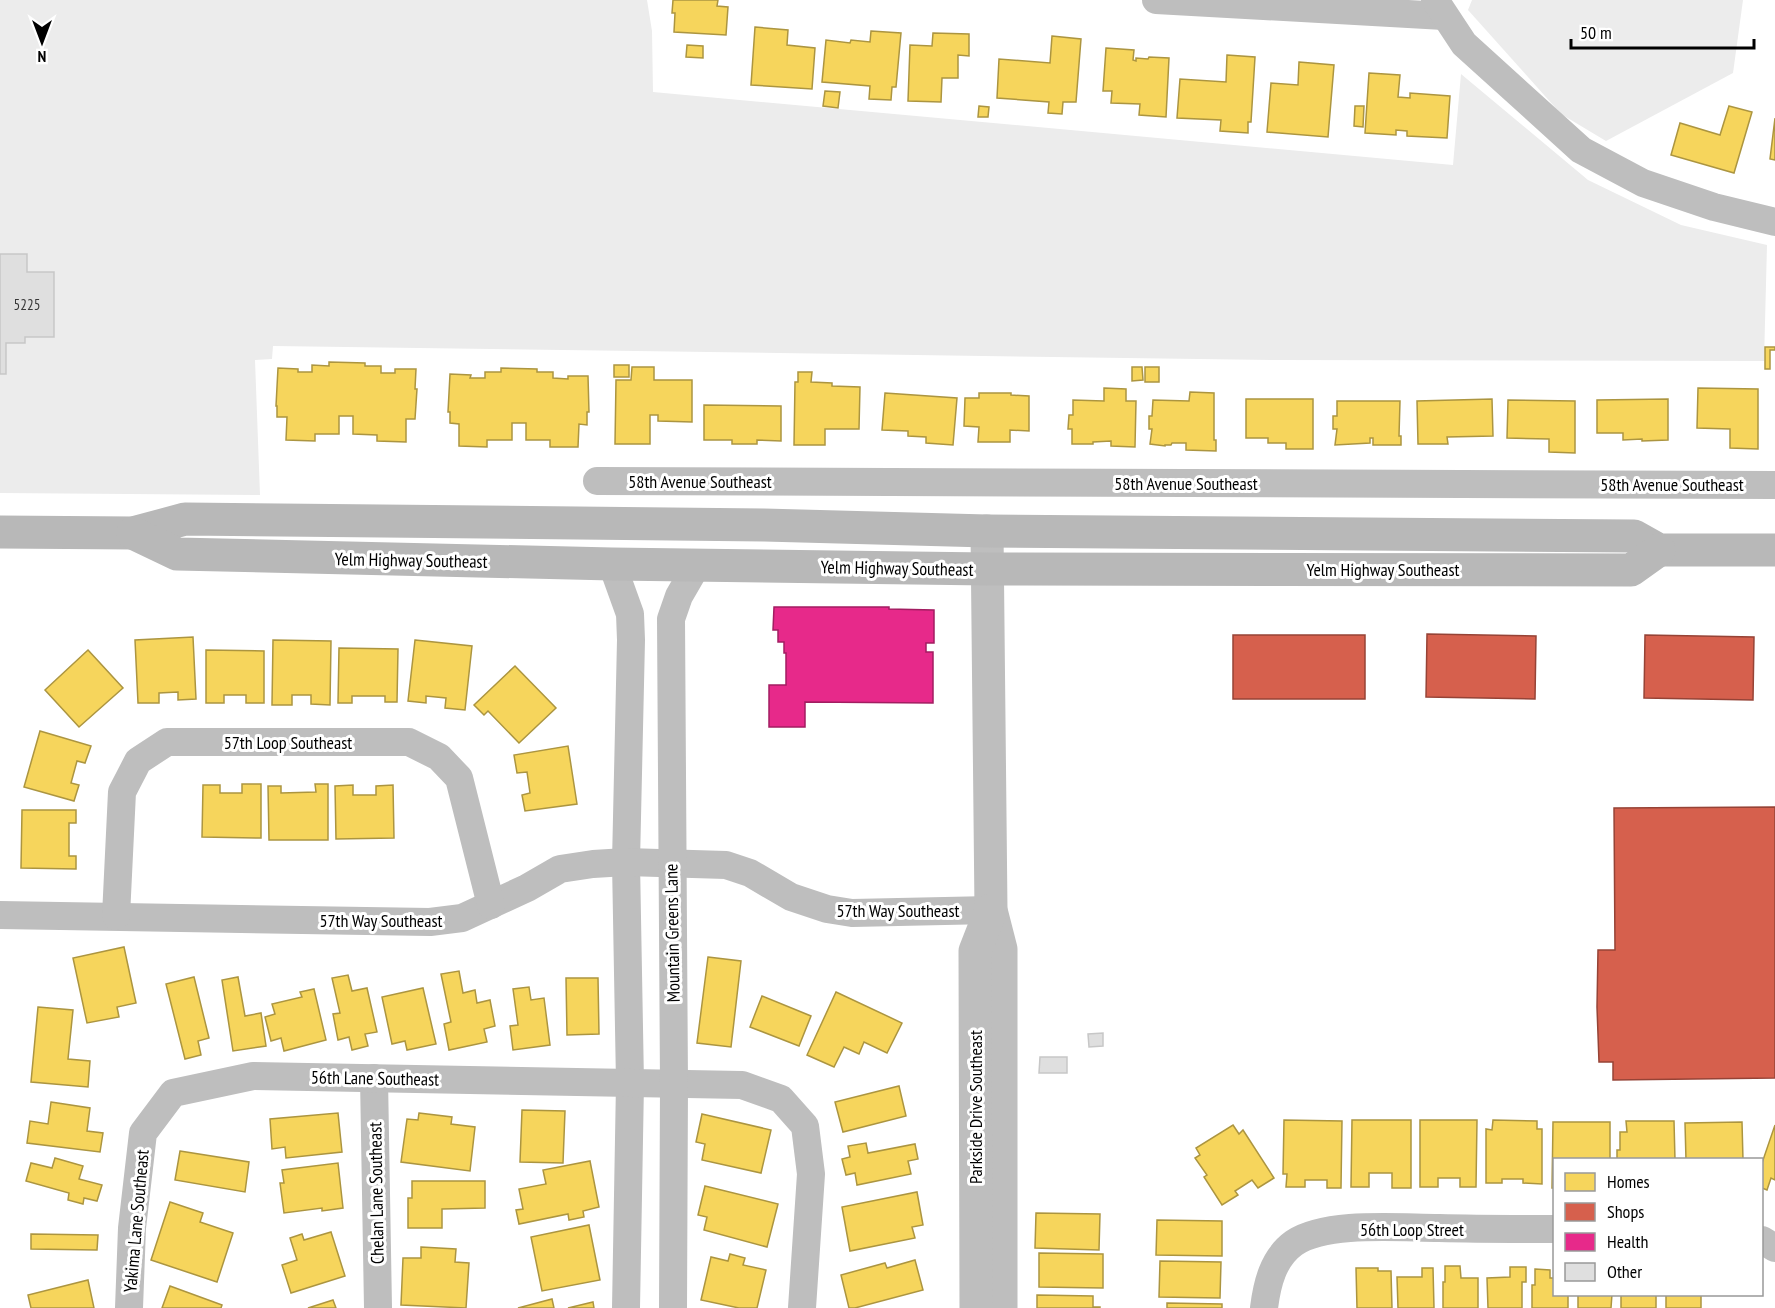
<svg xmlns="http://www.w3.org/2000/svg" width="1775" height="1308" font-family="'PT Sans Narrow',sans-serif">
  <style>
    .green { fill: #ececec }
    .homes { fill: #f6d55c; stroke: #ac9540; stroke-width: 1.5 }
    .shops { fill: #d6604d; stroke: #964336; stroke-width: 1.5 }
    .health { fill: #e7298a; stroke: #a21d61; stroke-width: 1.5 }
    .building { fill: #dfdfdf; stroke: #c7c7c7; stroke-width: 1.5 }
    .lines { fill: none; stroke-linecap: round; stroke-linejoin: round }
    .minor { stroke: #bebebe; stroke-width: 28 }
    .tertiary { stroke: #bebebe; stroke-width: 33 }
    .secondary { stroke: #b8b8b8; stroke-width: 33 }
    .labels { text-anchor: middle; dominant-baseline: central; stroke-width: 6; stroke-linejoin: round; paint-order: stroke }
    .number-label { font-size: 15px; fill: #383838 }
    .street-label { font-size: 18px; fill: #000; stroke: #fff }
  </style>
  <rect width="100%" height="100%" fill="#fff"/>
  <g class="green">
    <polygon points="0,0 647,0 652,31 653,92 1453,165 1461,74 1588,180 1681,225 1767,245 1764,361 1275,360 273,346 272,359 255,360 260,495 0,493"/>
    <polygon points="1472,0 1743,0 1733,73 1606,141 1561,114 1468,10"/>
  </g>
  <g class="homes">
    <polygon points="673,0 718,0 717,6 728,7 726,35 674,32 675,13 672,13"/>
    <polygon points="755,27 788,30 787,45 815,48 812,89 751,85"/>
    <polygon points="871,31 901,33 896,87 892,87 891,100 869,99 870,86 822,82 826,40 850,43 851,40 870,42"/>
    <polygon points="933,33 969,34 969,56 958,55 958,78 942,78 941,102 908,101 910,45 932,46"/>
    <polygon points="1052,36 1081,39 1076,102 1063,102 1062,114 1048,113 1049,102 997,98 999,59 1050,63"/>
    <polygon points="687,45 703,46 703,58 686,57"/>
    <polygon points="1106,48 1134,50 1133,60 1136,61 1136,58 1148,59 1149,57 1169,58 1166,117 1139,115 1140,104 1111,103 1112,91 1103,91"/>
    <polygon points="1227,55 1255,57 1251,122 1248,122 1248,133 1220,131 1221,120 1177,118 1180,79 1226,82"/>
    <polygon points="1299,62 1334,65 1328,137 1267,132 1271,83 1298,85"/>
    <polygon points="1369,73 1400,75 1398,97 1410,98 1410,93 1450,96 1447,138 1407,136 1407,131 1396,130 1396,135 1365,133"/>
    <polygon points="825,91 840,92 838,108 823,106"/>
    <polygon points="979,106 989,107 988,117 978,117"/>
    <polygon points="1355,106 1364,106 1363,127 1354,126"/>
    <polygon points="1729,106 1752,112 1734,173 1671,155 1680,123 1720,135"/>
    <polygon points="1775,118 1775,160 1770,159"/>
    <polygon points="1765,347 1775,347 1775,350 1770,350 1770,369 1765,369"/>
    <polygon points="329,362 365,363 365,366 381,366 381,373 395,373 395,369 416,369 415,389 417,389 415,419 406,419 406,442 377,441 377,435 353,434 353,416 339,416 339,434 315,434 315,441 286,440 287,417 277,417 277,406 276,406 278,368 298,369 298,372 312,372 312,365 329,366"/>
    <rect x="614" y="365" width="15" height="12"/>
    <polygon points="632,367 654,367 654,380 692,380 692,422 658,421 658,415 650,415 650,444 615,444 616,380 631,380"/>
    <polygon points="1132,367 1142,367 1143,380 1132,381"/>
    <rect x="1145" y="367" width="14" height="15"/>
    <polygon points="501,368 537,369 537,372 553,372 553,378 568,379 568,376 588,376 589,412 587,412 587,425 579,424 578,447 550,447 550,440 526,440 526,423 512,423 512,440 487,440 487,447 459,446 459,424 450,423 450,412 448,412 450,374 471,375 470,378 485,378 485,372 501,372"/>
    <polygon points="798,372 812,372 811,382 832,383 832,386 860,387 859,429 825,429 825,445 794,445 795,382 798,382"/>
    <polygon points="1104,388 1126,389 1126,401 1136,401 1135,447 1111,446 1111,441 1093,442 1093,444 1072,444 1072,429 1068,429 1069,415 1073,415 1073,400 1104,401"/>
    <polygon points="1698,388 1758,389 1758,449 1730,448 1730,429 1697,428"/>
    <polygon points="1190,392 1214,393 1214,440 1216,440 1216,451 1186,450 1186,443 1172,443 1171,445 1165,445 1165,446 1150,444 1152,429 1149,429 1149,416 1152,416 1153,400 1189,401"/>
    <polygon points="885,393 957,398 953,445 926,443 926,437 908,436 908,431 882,430"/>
    <polygon points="979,393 1011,393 1011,395 1029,396 1029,431 1010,430 1010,442 978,442 979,427 964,426 965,398 979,398"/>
    <polygon points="1246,399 1313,399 1313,449 1286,449 1286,443 1268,443 1268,438 1246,438"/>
    <polygon points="1492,399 1493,436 1447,437 1448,444 1418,444 1417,401"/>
    <polygon points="1668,399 1668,440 1642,441 1642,439 1623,440 1623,433 1597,433 1597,400"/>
    <polygon points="1508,400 1575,401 1575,453 1549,452 1549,439 1507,438"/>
    <polygon points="1337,401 1400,401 1399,436 1401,436 1401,445 1373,445 1373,438 1370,438 1370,443 1335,445 1337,429 1333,429 1333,416 1337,416"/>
    <polygon points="704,405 781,406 781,441 757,440 757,444 732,444 732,440 704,440"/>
    <polygon points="193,637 196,699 178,700 178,692 159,693 159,703 138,703 135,640"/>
    <polygon points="273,640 331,641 330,705 311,704 311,695 292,695 292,705 272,705"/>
    <polygon points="415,640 472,646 465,710 445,708 446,698 426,696 426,703 408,701"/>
    <polygon points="339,648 398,649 397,702 385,702 385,696 352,696 352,703 338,703"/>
    <polygon points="88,650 123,688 79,727 45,690"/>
    <polygon points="206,650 264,651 264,703 246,703 246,695 224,695 224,703 206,703"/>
    <polygon points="515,666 556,708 519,743 488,711 484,715 474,705"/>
    <polygon points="40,731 91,746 85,763 77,761 71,783 79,785 74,801 24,787"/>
    <polygon points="568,746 577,804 525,811 522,795 530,793 527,772 517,773 514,755"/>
    <polygon points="242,784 261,784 261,838 202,837 203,785 220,785 220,793 242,793"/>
    <polygon points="315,784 328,784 328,840 269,840 268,786 281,786 281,793 316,792"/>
    <polygon points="353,785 353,795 376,795 376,786 393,785 394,838 336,839 335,786"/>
    <polygon points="22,810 76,810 76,823 69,823 69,856 76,856 76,869 21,868"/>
    <polygon points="124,947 136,1003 117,1007 119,1017 87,1023 73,958"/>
    <polygon points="708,957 741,961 731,1047 697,1043"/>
    <polygon points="459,971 463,993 475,990 477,1003 490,1000 495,1026 484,1029 487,1042 449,1050 444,1024 451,1022 441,974"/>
    <polygon points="348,975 352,991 367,988 377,1032 365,1034 368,1046 352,1050 349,1037 338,1040 333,1014 340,1013 332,978"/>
    <polygon points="194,977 209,1038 198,1041 201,1055 185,1059 166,984"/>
    <polygon points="238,977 245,1016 261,1013 266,1046 233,1051 222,980"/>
    <polygon points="566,978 598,978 599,1034 567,1035"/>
    <polygon points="529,987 531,1000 544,998 550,1045 513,1050 510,1026 518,1025 513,989"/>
    <polygon points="423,988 436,1044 407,1050 405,1041 392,1044 382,997"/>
    <polygon points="314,989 326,1040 284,1051 281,1038 271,1041 265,1017 275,1014 272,1004 302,997 300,992"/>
    <polygon points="836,992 902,1023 887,1053 864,1042 859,1054 844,1047 834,1067 807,1055"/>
    <polygon points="762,996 811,1016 799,1046 750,1027"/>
    <polygon points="38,1007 73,1010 68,1059 90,1061 88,1087 31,1082"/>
    <polygon points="899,1086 906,1116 843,1132 835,1102"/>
    <polygon points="51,1102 90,1108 87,1131 103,1133 100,1152 27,1143 30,1121 48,1124"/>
    <polygon points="522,1110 565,1111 563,1163 520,1162"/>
    <polygon points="338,1113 342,1152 286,1158 285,1147 272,1149 270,1119"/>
    <polygon points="419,1113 452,1117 451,1124 475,1127 470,1171 401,1162 407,1119 418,1120"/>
    <polygon points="702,1114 771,1130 761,1173 702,1160 705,1144 696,1142"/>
    <polygon points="1284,1120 1342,1121 1341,1188 1327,1188 1327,1180 1305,1180 1305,1187 1286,1187 1287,1174 1283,1174"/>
    <polygon points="1352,1120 1411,1120 1411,1188 1392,1188 1392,1173 1369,1173 1369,1187 1351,1187"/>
    <polygon points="1420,1120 1477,1120 1476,1187 1460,1187 1460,1178 1438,1178 1438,1187 1420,1187"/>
    <polygon points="1493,1120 1537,1121 1537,1129 1542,1129 1542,1184 1523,1183 1523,1179 1502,1179 1502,1183 1486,1183 1486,1129 1492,1130"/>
    <polygon points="1626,1121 1674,1121 1675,1160 1617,1160 1617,1150 1620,1150 1620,1132 1627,1132"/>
    <polygon points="1553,1122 1610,1122 1610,1160 1554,1160 1554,1188 1552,1188"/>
    <polygon points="1742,1122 1743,1160 1686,1160 1685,1123"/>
    <polygon points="1233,1125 1239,1134 1243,1130 1274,1178 1258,1188 1252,1180 1235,1191 1238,1195 1222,1205 1204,1177 1207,1175 1195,1158 1200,1155 1196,1148"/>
    <polygon points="1775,1125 1775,1180 1771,1178 1767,1190 1762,1188 1762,1163"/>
    <polygon points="866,1143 868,1153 915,1144 918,1159 908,1161 911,1174 857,1185 855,1173 846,1175 842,1159 850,1157 848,1146"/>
    <polygon points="180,1151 249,1162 245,1192 175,1180"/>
    <polygon points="55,1158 83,1166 79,1179 102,1185 97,1201 84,1198 83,1204 68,1200 69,1193 26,1181 31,1163 52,1168"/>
    <polygon points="590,1161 599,1207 583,1211 584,1217 569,1220 568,1214 519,1224 516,1210 523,1209 519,1189 546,1184 543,1170"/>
    <polygon points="338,1163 343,1208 322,1211 322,1208 284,1213 280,1183 284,1183 282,1170"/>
    <polygon points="412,1181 485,1181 485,1208 442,1209 442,1228 408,1228 408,1198 412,1198"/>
    <polygon points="705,1186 778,1204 767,1247 704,1230 707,1217 698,1215"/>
    <polygon points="917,1192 923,1225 912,1227 915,1238 850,1251 842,1207"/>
    <polygon points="170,1202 203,1213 200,1222 233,1233 217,1282 151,1260"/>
    <polygon points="1036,1213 1100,1214 1099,1250 1035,1248"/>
    <polygon points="1157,1220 1222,1221 1222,1256 1156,1255"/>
    <polygon points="589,1225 600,1280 542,1291 531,1237"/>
    <polygon points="331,1232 345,1276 291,1293 282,1265 297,1260 290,1238 302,1234 304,1240"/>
    <polygon points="31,1234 98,1235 97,1250 31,1249"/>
    <polygon points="421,1247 456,1249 455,1262 469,1263 466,1308 401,1305 403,1258 421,1258"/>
    <polygon points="1039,1253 1103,1254 1103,1288 1039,1287"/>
    <polygon points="730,1254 745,1258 743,1265 766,1270 757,1308 739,1308 701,1300 711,1257 728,1261"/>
    <polygon points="915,1260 923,1290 855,1308 849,1308 841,1275 885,1263 887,1268"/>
    <polygon points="1160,1261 1221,1262 1220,1298 1159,1297"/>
    <polygon points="1445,1266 1460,1266 1461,1278 1478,1278 1478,1308 1443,1308 1443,1282 1445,1282"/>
    <polygon points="1510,1267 1526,1267 1526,1282 1522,1282 1522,1308 1488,1308 1487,1278 1510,1277"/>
    <polygon points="1356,1268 1378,1268 1378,1271 1391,1271 1392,1308 1357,1308"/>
    <polygon points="1422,1268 1433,1268 1434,1308 1398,1308 1397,1277 1422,1277"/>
    <polygon points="1535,1269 1550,1270 1550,1278 1554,1278 1554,1294 1568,1294 1568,1308 1532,1308 1532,1285 1535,1285"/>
    <polygon points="88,1280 94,1308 31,1308 28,1295"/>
    <polygon points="170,1286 222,1305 221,1308 162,1308"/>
    <polygon points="1578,1294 1612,1294 1611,1308 1578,1308"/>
    <rect x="1621" y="1294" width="35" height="14"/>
    <rect x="1666" y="1294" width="35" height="14"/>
    <polygon points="1037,1295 1093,1296 1093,1307 1100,1307 1100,1308 1037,1308"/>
    <polygon points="552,1299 554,1308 518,1308"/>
    <polygon points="333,1300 336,1308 308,1308"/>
    <polygon points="593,1302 594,1308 568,1308"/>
    <polygon points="1167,1303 1222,1304 1222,1308 1167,1308"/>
  </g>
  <g class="shops">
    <polygon points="1427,634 1536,636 1535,699 1426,697"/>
    <rect x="1233" y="635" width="132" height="64"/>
    <polygon points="1645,635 1754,637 1753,700 1644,698"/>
    <polygon points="1775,807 1775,1078 1613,1080 1613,1062 1599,1062 1597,1007 1598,950 1615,950 1614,808"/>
  </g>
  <polygon class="health" points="774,607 889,607 889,609 934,610 934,643 926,643 926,652 933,652 933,703 805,702 805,727 769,727 769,685 786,685 786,653 784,653 784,642 778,642 778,630 773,630"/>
  <g class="building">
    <polygon points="0,254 27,254 27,272 54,272 54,337 25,337 25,343 6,343 6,374 0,374"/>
    <polygon points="1103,1033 1103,1046 1089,1047 1088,1034"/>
    <polygon points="1040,1057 1067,1057 1067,1073 1039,1073"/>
  </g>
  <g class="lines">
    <g class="minor">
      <polyline points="1156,0 1444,16"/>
      <polyline points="1435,0 1464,44 1581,150 1643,183 1714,207 1775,222"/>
      <polyline points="597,481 1775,485"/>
      <polyline points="612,564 630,614 631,640 626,862 630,1083 626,1308"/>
      <polyline points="0,915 430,922 462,918 527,888 560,869 593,864 626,862 726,865 750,873 791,897 827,909 852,913 991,910"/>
      <polyline points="116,916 122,792 138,761 167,742 409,742 439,757 459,778 491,905"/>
      <polyline points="374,1078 378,1308"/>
      <polyline points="1762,1240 1775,1248"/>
      <polyline points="129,1308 132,1228 143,1133 173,1093 253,1076 742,1085 781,1099 805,1126 811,1174 802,1308"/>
      <polyline points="673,1308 674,1085 671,619 679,596 697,565"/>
      <path d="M1264,1308C1267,1284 1273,1258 1294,1243C1327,1221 1400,1228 1439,1228C1478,1229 1516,1229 1554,1229"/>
    </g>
    <g class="tertiary">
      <polyline points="987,531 991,910 1001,949 1001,1308"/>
      <polyline points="976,1308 975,951 991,910"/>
    </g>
    <g class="secondary">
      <polyline points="0,532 133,533 185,519 764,525 987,531 1634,536 1659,550 1775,550"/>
      <polyline points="133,533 177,554 612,564 988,569 1631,570 1659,550"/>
    </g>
  </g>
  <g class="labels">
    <g class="number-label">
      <text x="27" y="304">5225</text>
    </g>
    <g class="street-label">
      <text x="700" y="481">58th Avenue Southeast</text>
      <text x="1186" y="483">58th Avenue Southeast</text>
      <text x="1672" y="484">58th Avenue Southeast</text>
      <text transform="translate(411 560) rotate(1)">Yelm Highway Southeast</text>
      <text transform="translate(897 568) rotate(1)">Yelm Highway Southeast</text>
      <text x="1383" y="569">Yelm Highway Southeast</text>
      <text x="288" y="742">57th Loop Southeast</text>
      <text x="898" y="910">57th Way Southeast</text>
      <text x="381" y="920">57th Way Southeast</text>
      <text transform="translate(672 933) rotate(-91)">Mountain Greens Lane</text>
      <text transform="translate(375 1078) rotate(1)">56th Lane Southeast</text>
      <text transform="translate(975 1107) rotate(-90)">Parkside Drive Southeast</text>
      <text transform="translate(376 1193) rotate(-91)">Chelan Lane Southeast</text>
      <text transform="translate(136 1221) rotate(-85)">Yakima Lane Southeast</text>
      <text x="1412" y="1229">56th Loop Street</text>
    </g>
  </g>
  <rect x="1553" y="1158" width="210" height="138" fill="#ffffff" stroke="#999999" stroke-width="1.5"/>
  <rect x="1565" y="1173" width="30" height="18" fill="#f6d55c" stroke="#999999" stroke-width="1.5"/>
  <text x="1607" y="1188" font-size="18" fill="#000000">Homes</text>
  <rect x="1565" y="1203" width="30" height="18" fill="#d6604d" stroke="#999999" stroke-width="1.5"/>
  <text x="1607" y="1218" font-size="18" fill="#000000">Shops</text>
  <rect x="1565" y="1233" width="30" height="18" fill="#e7298a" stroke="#999999" stroke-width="1.5"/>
  <text x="1607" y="1248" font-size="18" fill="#000000">Health</text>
  <rect x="1565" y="1263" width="30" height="18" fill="#dfdfdf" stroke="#999999" stroke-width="1.5"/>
  <text x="1607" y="1278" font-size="18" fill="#000000">Other</text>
  <g transform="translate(42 42) rotate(180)" stroke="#ffffff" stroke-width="4.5" paint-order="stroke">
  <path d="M0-4.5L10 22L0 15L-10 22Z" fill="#000000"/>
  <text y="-9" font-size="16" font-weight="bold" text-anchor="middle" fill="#000000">N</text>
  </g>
  <path d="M1571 39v9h183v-9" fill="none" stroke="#000000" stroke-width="3"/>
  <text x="1580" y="39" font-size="18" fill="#000000" stroke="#ffffff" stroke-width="4.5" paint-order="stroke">50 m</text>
</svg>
